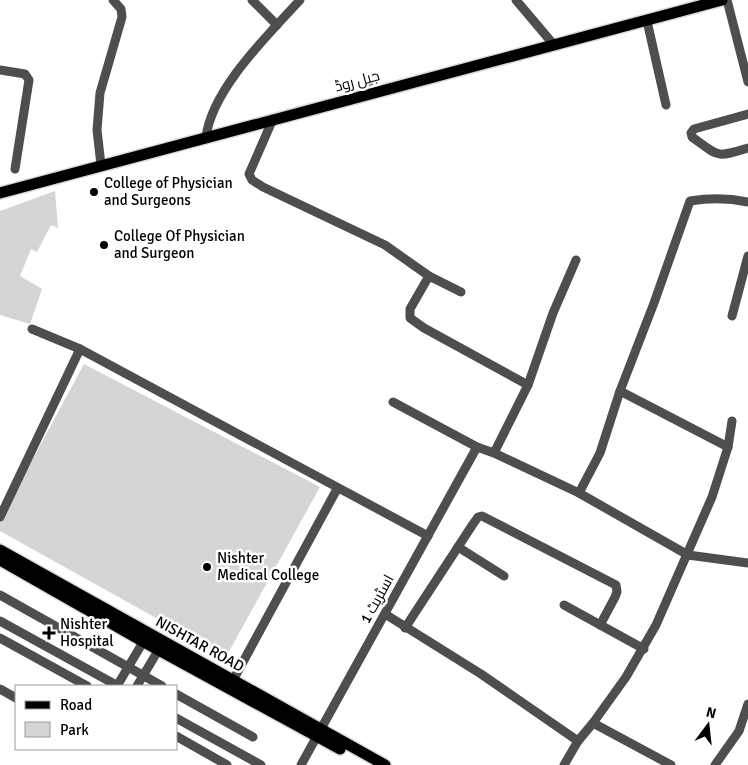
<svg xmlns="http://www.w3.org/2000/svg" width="748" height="765" font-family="Signika,Cairo,sans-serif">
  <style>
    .green { fill: #d5d5d5 }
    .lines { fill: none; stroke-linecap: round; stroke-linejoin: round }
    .major-casing { stroke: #dbdbdb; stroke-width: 14 }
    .minor { stroke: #4e4e4e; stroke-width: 9 }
    .major { stroke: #000; stroke-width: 11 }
    .poi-dot { fill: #000; stroke: #fff; stroke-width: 2 }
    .labels { text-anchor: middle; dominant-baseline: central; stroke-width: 5; stroke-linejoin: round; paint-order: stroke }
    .street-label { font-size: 15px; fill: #000; stroke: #fff }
    .poi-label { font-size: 15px; fill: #000; stroke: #fff; text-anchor: start }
  </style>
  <rect width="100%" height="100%" fill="#fff"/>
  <g class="green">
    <polygon points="55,191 58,228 51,225 37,252 31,249 20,276 42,289 30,324 0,315 0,211"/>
    <polygon points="84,364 320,487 226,657 0,531 0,520"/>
  </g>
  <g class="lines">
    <g class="major-casing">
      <g id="major">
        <polyline points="0,193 722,0"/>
        <polyline points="0,550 385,765"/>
        <polyline points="0,560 144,642 340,749"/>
      </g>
    </g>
    <g class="minor">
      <polyline points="252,0 277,25"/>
      <polyline points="516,0 554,45"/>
      <polyline points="727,0 748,82"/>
      <polyline points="647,21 666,105"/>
      <polyline points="0,70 25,74 29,80 15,169"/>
      <path d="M748,114L694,129L691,133L692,137C720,157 715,158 748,148"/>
      <polyline points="273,119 249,174 252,180 263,187 385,245 429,276 461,292"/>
      <path d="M206,137C212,89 268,35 300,0"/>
      <polyline points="101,165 97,130 100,93 122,17 121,9 113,0"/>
      <polyline points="429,276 410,309 410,318 424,328 528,385"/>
      <polyline points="732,316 748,256"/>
      <polyline points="32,329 80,349 428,536"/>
      <polyline points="620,391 728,447"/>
      <polyline points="393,402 477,447 494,453 579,493 688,555 748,563"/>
      <polyline points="494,453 528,385 553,313 576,260"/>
      <path d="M579,493L600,453L620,391L654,303L690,201C709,198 729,198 748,202"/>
      <polyline points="0,517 80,349"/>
      <polyline points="458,547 504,576"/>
      <polyline points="0,595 162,686"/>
      <polyline points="564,605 644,649"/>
      <polyline points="385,614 481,674 578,741"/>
      <polyline points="0,621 118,686"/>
      <polyline points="405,628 473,524 478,517 482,516 616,585 617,592 615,597 600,625"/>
      <polyline points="0,638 87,686"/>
      <polyline points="231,684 337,489"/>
      <polyline points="117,686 146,637"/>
      <polyline points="137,686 159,649"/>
      <polyline points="0,689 16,698"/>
      <polyline points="176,694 253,737"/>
      <polyline points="176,718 261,765"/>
      <polyline points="593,723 671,765"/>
      <polyline points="176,736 227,765"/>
      <polyline points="301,765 477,447"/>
      <polyline points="564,765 578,741 593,723 626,677 656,625 712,497 728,447 732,421"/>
      <polyline points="715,765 739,731 748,704"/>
    </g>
    <use href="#major" class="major"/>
  </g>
  <g class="poi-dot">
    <circle cx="94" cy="192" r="5"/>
    <circle cx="104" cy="245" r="5"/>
    <circle cx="207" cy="567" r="5"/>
    <path d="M46.5 625.5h5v5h5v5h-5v5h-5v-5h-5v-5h5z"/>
  </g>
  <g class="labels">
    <g class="street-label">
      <text transform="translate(357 81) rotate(-15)">جیل روڈ</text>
      <text transform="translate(377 599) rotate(-61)">اسٹریٹ 1</text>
      <text transform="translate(200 644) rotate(29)">NISHTAR ROAD</text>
    </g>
    <g class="poi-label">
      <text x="104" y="183">College of Physician<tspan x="104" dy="17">and Surgeons</tspan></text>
      <text x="114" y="236">College Of Physician<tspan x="114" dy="17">and Surgeon</tspan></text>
      <text x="217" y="558">Nishter<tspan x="217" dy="17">Medical College</tspan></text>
      <text x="60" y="624">Nishter<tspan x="60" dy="17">Hospital</tspan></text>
    </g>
  </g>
  <rect x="15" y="685" width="162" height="65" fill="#ffffff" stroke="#999999"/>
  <rect x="25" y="701" width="25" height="8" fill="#000000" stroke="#999999"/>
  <text x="60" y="710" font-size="15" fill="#000000">Road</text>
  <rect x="25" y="722" width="25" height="15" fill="#d5d5d5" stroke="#999999"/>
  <text x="60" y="735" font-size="15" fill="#000000">Park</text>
  <g transform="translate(708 725) rotate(15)" stroke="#ffffff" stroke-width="4" paint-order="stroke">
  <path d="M0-4L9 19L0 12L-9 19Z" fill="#000000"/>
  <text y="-8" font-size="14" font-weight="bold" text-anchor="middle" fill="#000000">N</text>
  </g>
</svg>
